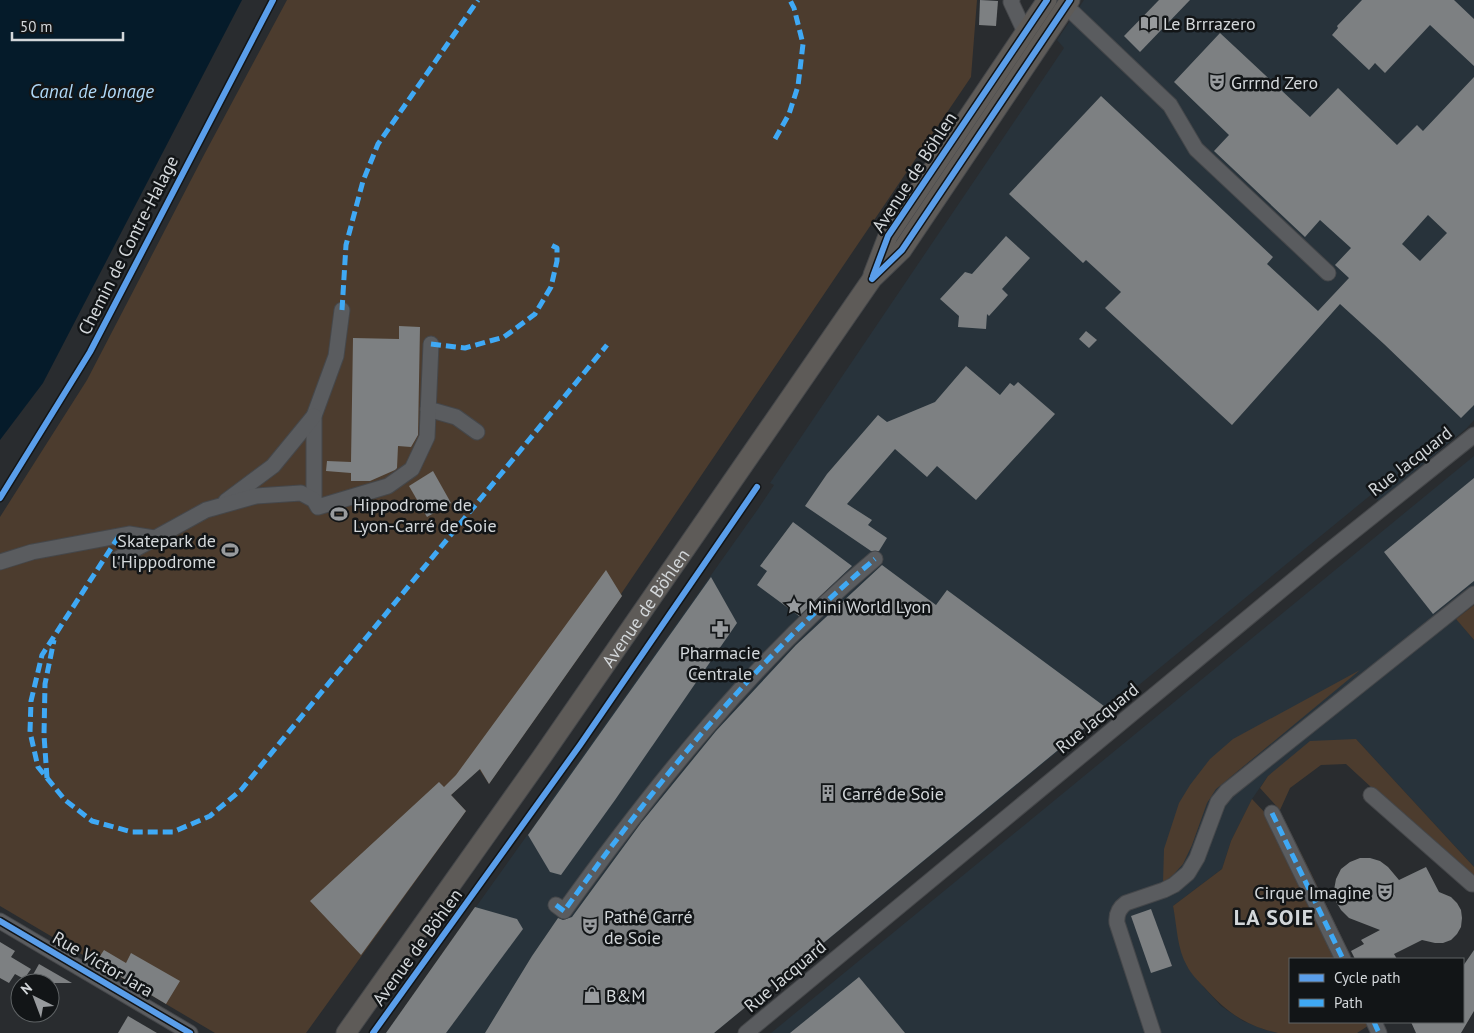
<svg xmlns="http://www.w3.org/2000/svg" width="1474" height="1033" font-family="'PT Sans',sans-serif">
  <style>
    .built { fill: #28333b }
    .green { fill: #4c3c2e }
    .water { fill: #051b2a }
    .building { fill: #7d8082; fill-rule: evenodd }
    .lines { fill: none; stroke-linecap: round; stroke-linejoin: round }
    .minor-casing { stroke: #45474a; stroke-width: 17 }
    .major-casing { stroke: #45474a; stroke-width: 21 }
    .minor { stroke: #5a5c5f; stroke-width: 15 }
    .major { stroke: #5e5b58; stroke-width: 19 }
    .quiet { stroke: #3fa9f5; stroke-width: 5; stroke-dasharray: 10 5; stroke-linecap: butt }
    .cycleway-casing { stroke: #121517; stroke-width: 9 }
    .cycleway { stroke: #5a9eea; stroke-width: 6 }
    .labels { text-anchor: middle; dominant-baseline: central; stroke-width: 5; stroke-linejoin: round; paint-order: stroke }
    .poi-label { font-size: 18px; fill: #d3d7da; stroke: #121517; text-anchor: start }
    .street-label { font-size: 18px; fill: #d3d7da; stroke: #121517 }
    .water-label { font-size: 19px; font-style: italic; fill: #afd8f7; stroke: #121517 }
    .district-label { font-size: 22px; font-weight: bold; letter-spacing: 1px; fill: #d3d7da; stroke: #121517 }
  </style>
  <rect width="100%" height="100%" fill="#292c2f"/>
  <g class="built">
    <polygon points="1084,0 1474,0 1474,420 1467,428 1379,501 1372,494 714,1033 386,1033 538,820 544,825 554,811 547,806 758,509 774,485 770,483 1064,48 1057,40"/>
    <polygon points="1474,456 1474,599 1454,616 1474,640 1474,867 1356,739 1268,776 1252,799 1231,841 1222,869 1173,906 1187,966 1201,984 1221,1006 1243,1021 1266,1030 1278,1033 771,1033"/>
  </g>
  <g class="green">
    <polygon points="287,0 977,0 971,77 621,594 622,596 489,784 479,769 451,795 466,811 306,1033 215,1033 0,906 0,517 87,380 205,153"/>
    <polygon points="1474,605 1474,640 1456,619"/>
    <polygon points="1360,670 1216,789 1207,803 1192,845 1183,864 1173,875 1163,883 1164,849 1179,803 1190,785 1210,759 1233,739"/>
    <polygon points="1356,739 1474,867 1474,877 1384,799 1346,764 1321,765 1290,788 1280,810 1260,788 1268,776 1310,741"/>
    <path d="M1252,799L1270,818L1281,813L1310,871L1352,959H1290V1022H1374L1357,1033H1278C1246,1026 1226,1012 1204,987C1198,981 1191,974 1187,966C1177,949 1177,926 1173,906L1222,869L1231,841Z"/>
  </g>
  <polygon class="water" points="0,0 242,0 43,383 0,440"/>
  <g class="building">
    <polygon points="980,0 998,1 996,26 979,25"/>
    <polygon points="1159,0 1190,0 1140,52 1124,36"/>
    <polygon points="1362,0 1454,0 1474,19 1474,66 1430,25 1385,73 1375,63 1369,70 1332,35 1338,28 1337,26"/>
    <path d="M1220,33L1310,117L1338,88L1397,145L1417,125L1423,131L1474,77V405L1461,418L1384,344L1340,304L1232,425L1105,308L1121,292L1086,260L1083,263L1009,194L1101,96L1273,257L1267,264L1318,311L1349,278L1335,265L1351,248L1320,220L1305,237L1214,151L1229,135L1174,82ZM1428,215L1447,233L1420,261L1402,244Z"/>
    <polygon points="1006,236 1030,258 1002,289 1008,295 989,316 987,314 986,329 958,327 959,316 940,299 965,272 972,274"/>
    <polygon points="399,326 420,327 418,435 411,447 398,446 397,468 395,470 370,481 351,481 351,473 326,471 327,461 351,462 353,338 399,339"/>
    <polygon points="1086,331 1097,340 1089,348 1079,339"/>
    <polygon points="966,366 1000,395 1010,383 1014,386 1018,382 1055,414 976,500 937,466 927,477 895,449 847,504 872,520 868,525 887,538 879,551 871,551 805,506 827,474 878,415 887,422 935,402"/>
    <polygon points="433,471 451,503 427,517 409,486"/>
    <polygon points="1474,478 1474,581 1433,614 1384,552"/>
    <polygon points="793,522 852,566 799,616 757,585 767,571 760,566"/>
    <polygon points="882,565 936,605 947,590 1108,709 714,1033 485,1033 532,956 558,918 563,920 572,917 641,823 716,731 796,645"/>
    <polygon points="606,570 622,596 489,784 480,769 451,795 466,811 361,955 310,901 439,782 444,787 456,775"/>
    <polygon points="711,577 737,623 615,800 561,875 550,872 528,835"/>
    <polygon points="1360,858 1370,858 1380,861 1388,867 1399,880 1426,867 1439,892 1451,897 1457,903 1461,910 1462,918 1461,927 1457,934 1451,940 1443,943 1435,943 1422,940 1394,954 1397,959 1355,959 1351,951 1364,944 1361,940 1380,930 1349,918 1341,910 1335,900 1334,890 1336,879 1341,869 1350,862"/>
    <polygon points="475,907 517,919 523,929 446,1033 386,1033"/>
    <polygon points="1151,909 1172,966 1151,973 1131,916"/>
    <polygon points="0,942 15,951 11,957 31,969 24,979 15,974 9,983 0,978"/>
    <polygon points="104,950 126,963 131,953 180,981 166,1004 96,962"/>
    <polygon points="1474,950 1474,1011 1461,1033 1416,1033 1411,1022 1463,1022 1463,966"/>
    <polygon points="39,964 72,983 37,983 30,980"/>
    <polygon points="859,977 905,1033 790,1033"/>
    <polygon points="128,1016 157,1033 118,1033"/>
  </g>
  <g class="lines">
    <g class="minor-casing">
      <g id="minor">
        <polyline points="1012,0 1011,2 1025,32"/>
        <polyline points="1066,6 1170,105 1196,149 1328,273"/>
        <polyline points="428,409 456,417 477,432"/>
        <polyline points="314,500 314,416 336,356 342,310"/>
        <polyline points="226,501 273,466 314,416"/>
        <polyline points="119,558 206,510 256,496 301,493 314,500 318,507 388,486 412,469 427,437 431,344"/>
        <polyline points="0,562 32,552 129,534 154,538"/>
        <polyline points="1371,795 1472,884 1474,884"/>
        <polyline points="1272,813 1343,959"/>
        <path d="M556,905L564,911C654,786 756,658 875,559"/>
        <polyline points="0,921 190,1033"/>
        <polyline points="1374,1022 1379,1033"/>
        <polyline points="746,1033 1325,554 1474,435"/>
        <path d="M1153,1033L1117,923C1116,914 1119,908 1126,903L1164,890L1174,885L1188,873L1197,858L1218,802L1227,791L1474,594"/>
      </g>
    </g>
    <g class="major-casing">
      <g id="major">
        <polyline points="873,275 888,236 1047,0"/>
        <path id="s1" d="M346,1033L541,758L872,279L902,250L1070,0"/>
      </g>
    </g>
    <use href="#minor" class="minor"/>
    <use href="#major" class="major"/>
    <g class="quiet">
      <polyline points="775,139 789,114 798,86 803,44 794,8 790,0"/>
      <polyline points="342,310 346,245 363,181 378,144 478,0"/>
      <polyline points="431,344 465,348 504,337 535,314 551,287 557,261 557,248 551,245"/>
      <polyline points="119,536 42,655 31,701 30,732 38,767 65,800 92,821 132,832 173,832 210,816 241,790 607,345"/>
      <polyline points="47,778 44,735 45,684 54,640"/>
      <polyline points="1272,813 1343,959"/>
      <path d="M556,905L564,911C654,786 756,658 875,559"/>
      <polyline points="1374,1022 1379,1033"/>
    </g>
    <g class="cycleway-casing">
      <g id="cycleway">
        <polyline points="873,276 888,236 1047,0"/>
        <polyline points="872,279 902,250 1070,0"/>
        <polyline points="0,498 90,352 273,0"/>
        <polyline points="0,921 190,1033"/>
        <polyline points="373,1033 580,745 757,487"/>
      </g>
    </g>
    <use href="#cycleway" class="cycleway"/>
  </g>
  <defs>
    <g id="library-bare" transform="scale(1.35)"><path d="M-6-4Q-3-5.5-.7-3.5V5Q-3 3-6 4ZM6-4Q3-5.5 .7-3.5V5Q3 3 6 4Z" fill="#989b9e" stroke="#121517" stroke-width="2.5" paint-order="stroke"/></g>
    <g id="theatre-bare" transform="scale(1.35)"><path d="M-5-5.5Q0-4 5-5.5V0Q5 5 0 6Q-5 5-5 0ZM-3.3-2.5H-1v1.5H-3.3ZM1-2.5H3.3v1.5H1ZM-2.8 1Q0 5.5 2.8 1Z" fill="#989b9e" stroke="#121517" stroke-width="2.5" paint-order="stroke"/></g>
    <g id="stadium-bare" transform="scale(1.35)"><path d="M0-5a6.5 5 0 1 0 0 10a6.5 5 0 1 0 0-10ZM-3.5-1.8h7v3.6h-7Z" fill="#989b9e" stroke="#121517" stroke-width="2.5" paint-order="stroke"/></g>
    <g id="sight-bare" transform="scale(1.35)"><path d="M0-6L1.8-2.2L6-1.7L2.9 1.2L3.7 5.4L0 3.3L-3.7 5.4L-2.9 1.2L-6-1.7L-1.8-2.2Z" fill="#989b9e" stroke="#121517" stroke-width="2.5" paint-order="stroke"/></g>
    <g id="pharmacy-bare" transform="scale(1.35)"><path d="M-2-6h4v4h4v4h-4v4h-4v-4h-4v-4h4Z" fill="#989b9e" stroke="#121517" stroke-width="2.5" paint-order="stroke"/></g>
    <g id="building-bare" transform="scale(1.35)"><path d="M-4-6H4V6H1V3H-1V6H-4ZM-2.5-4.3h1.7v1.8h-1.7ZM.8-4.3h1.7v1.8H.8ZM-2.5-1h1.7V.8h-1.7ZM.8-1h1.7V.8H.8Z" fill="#989b9e" stroke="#121517" stroke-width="2.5" paint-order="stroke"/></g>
    <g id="shop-bare" transform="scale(1.35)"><path d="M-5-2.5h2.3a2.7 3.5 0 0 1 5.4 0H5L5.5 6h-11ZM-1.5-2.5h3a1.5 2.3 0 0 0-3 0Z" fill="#989b9e" stroke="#121517" stroke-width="2.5" paint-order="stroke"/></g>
  </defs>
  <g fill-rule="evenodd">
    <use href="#library-bare" x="1149" y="23"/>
    <use href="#theatre-bare" x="1217" y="82"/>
    <use href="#stadium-bare" x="339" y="514"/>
    <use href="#stadium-bare" x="230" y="550"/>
    <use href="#sight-bare" x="794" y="606"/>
    <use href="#pharmacy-bare" x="720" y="629"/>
    <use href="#building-bare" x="828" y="793"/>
    <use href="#theatre-bare" x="1385" y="892"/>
    <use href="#theatre-bare" x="590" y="926"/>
    <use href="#shop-bare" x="592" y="995"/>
  </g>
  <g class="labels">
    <g class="poi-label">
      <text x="1163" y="23">Le Brrrazero</text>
      <text x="1231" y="82">Grrrnd Zero</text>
      <text x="353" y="504">Hippodrome de<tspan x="353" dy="21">Lyon-Carré de Soie</tspan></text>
      <text x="216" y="540" text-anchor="end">Skatepark de<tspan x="216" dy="21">l'Hippodrome</tspan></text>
      <text x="808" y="606">Mini World Lyon</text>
      <text x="720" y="652" text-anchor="middle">Pharmacie<tspan x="720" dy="21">Centrale</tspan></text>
      <text x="842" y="793">Carré de Soie</text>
      <text x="1371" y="892" text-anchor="end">Cirque Imagine</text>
      <text x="604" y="916">Pathé Carré<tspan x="604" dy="21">de Soie</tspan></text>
      <text x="606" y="995">B&amp;M</text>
    </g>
    <g class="street-label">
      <text transform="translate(914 172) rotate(-57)">Avenue de Böhlen</text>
      <text transform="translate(128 245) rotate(-63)">Chemin de Contre-Halage</text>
      <text transform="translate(1410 461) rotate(-38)">Rue Jacquard</text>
      <text stroke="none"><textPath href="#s1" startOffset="520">Avenue de Böhlen</textPath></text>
      <text transform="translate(1097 718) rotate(-39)">Rue Jacquard</text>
      <text transform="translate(417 947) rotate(-54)">Avenue de Böhlen</text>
      <text transform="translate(103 964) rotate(30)">Rue Victor Jara</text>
      <text transform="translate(785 976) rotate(-40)">Rue Jacquard</text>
    </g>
    <g class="water-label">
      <text x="92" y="91">Canal de Jonage</text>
    </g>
    <g class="district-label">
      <text x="1274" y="917">LA SOIE</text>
    </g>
  </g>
  <rect x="1289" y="958" width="175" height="65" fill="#121517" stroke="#5f6365"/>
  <rect x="1299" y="974" width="25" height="8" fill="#5a9eea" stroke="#5f6365"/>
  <text x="1334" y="983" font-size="15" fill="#d3d7da">Cycle path</text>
  <rect x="1299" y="999" width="25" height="8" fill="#3fa9f5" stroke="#5f6365"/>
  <text x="1334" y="1008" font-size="15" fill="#d3d7da">Path</text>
  <g transform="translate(35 998) rotate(318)"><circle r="24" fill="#121517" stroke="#5f6365"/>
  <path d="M0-4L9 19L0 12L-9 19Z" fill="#989b9e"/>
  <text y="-8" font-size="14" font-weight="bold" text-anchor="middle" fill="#d3d7da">N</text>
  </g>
  <path d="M12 32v8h111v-8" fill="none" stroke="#d3d7da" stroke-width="2.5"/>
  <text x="20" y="32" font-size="15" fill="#d3d7da" stroke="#121517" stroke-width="4" paint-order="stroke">50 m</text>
</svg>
